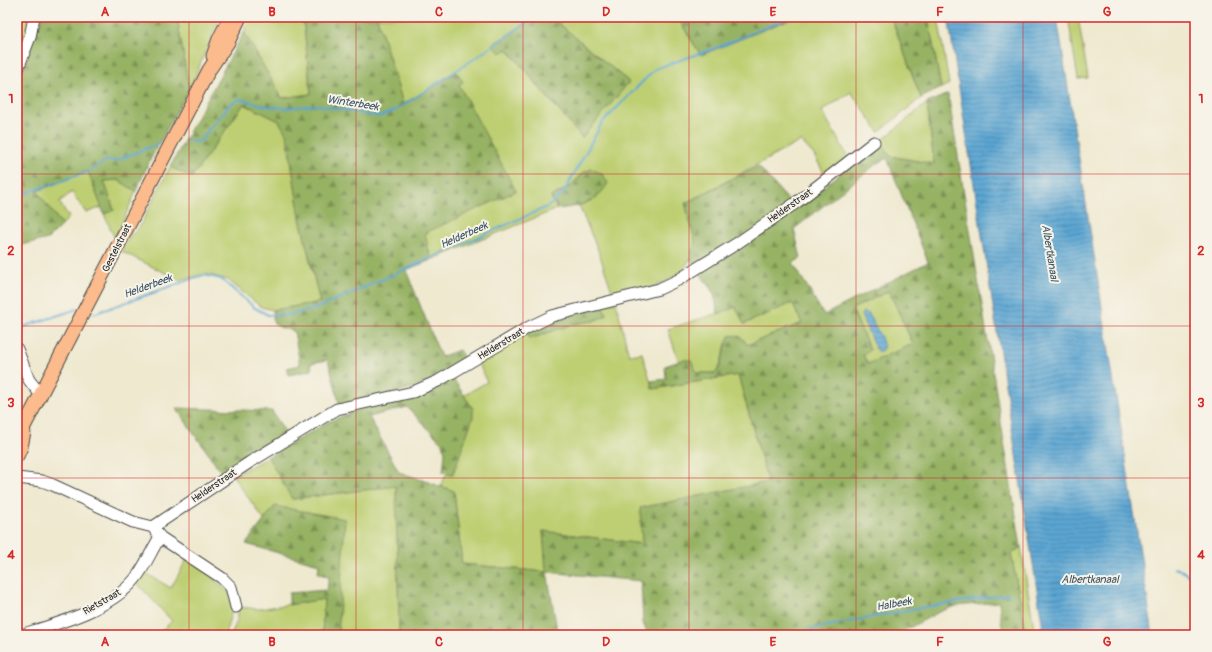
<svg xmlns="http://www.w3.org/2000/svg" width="1212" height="652" font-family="Pangolin,sans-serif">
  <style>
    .green { fill: #bdcf72; stroke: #747d4e }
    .forest { fill: url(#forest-firs); stroke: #606e48; fill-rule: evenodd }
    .water { fill: url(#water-rules); stroke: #43687f }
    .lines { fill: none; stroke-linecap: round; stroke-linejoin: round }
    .stream { stroke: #5ba6d3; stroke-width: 2 }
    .minor-casing { stroke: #484844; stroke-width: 13 }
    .major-casing { stroke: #484844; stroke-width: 15 }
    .minor { stroke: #fff; stroke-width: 11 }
    .major { stroke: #fbbb8c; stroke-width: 13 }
    .grid { fill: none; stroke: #d62828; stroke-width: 1; stroke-opacity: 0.55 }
    .labels { text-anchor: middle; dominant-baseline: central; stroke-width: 4; stroke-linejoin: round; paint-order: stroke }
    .street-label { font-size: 10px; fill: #2b2b2b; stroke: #f7f3e8 }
    .water-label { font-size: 11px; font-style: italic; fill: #3c5666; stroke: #f7f3e8 }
    .neatline { fill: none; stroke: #d62828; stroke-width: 1.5 }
    .grid-label { font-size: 13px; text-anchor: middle; font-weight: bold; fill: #d62828 }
  </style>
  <defs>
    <pattern id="forest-firs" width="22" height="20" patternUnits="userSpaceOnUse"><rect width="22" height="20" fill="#96b264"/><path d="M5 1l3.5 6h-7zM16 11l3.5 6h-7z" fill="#7b9153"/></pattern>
    <pattern id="water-rules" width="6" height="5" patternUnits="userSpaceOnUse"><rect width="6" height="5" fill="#5ba6d3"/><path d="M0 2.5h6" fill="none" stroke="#4b87ab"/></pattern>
  </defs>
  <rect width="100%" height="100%" fill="#f7f3e8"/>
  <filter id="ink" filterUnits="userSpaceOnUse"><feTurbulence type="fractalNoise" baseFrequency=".025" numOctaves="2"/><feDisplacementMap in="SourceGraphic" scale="8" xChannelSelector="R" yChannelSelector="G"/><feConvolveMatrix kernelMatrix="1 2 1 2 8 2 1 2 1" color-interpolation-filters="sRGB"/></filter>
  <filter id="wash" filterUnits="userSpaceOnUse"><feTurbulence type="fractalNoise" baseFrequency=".012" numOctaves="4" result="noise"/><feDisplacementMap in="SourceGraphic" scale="16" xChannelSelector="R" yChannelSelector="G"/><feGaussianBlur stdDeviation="0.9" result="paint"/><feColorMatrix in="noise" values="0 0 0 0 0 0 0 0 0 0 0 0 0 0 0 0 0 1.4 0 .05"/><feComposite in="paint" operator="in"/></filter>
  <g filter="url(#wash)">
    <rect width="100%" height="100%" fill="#efe9d0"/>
    <g class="green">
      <polygon points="17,17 31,17 28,35 17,33"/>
      <path d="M177,17H221C209,41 201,65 189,89Z"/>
      <polygon points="249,17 303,17 311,94 282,98 244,32"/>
      <path d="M377,17H537L494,44L507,49L582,138L629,82L551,17H677L701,55L795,17H891L921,98L879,132L851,92L822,111L848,157L825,175L814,155L801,141L686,203C687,214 696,232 695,242C691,283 646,289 614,297L598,250L579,206L598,197L579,177L571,186L551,197L557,209L431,260L424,233L516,191L403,104Z"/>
      <polygon points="928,17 938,17 949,84 941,88"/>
      <polygon points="1068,17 1078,17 1088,78 1078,79"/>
      <polygon points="927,103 934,164 890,156 881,141"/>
      <polygon points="244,104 279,121 287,135 300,218 320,303 273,310 261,307 228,280 206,274 179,280 121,251 130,236 139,228 170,167 192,177"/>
      <polygon points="88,171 102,207 86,213 72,192 59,202 69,217 62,225 37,191"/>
      <polygon points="118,180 136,191 115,239 104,214 114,210 104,181"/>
      <polygon points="889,291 913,344 868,364 863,355 870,350 852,309"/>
      <polygon points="616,302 629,355 642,353 653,389 738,375 768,482 641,508 642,544 543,531 547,572 462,564 454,491 441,486 446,474 451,475 473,409 464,395 487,382 478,362 527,332 530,339 573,324 593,321 605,316 603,306"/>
      <polygon points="792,303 802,323 747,345 744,340 726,343 719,369 714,373 697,373 683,360 679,363 668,329 737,307 744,324"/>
      <polygon points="268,457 293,499 396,486 399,630 401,635 338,635 344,519 275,507 264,520 233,476"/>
      <polygon points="1021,547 1035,635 1027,635 1011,554"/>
      <polygon points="188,557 230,593 232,610 225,635 157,635 172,621 135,581 142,571 171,588"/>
      <polygon points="324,599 322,635 231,635 237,621 239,607 259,609"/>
    </g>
    <g class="forest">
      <polygon points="39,17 177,17 189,89 150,160 136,191 118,180 104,181 114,210 104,214 88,171 37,191 62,225 48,239 17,246 17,82 27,58"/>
      <polygon points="303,17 377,17 403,104 457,72 463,82 459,85 516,191 425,233 431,260 406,270 441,357 459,350 466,361 419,386 340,406 328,360 311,363 312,370 289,375 287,368 300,365 294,331 279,327 273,322 273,310 320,302 300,218 287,135 279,121 244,104 192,177 170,167 244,32 282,98 311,94"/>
      <polygon points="537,17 551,17 629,82 582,138 508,49 500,53 493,44"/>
      <polygon points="677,17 795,17 701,55"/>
      <polygon points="891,17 928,17 941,88 921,98"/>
      <polygon points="17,33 28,35 17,63"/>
      <path d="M948,94L1021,547L1011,554L1027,635H1003L999,602L956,606L939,612L896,635H648L643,623L641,581L547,572L558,635H401L399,630L396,486L292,499L268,457L328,422L364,408L390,405L414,399L452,377L473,409V417L453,474L443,472L445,453L443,444L407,407L369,417L399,472L454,491L462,564L546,572L543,531L642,544L640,508L768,482L738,375L652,389L651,381L666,379L665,366L683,360H691L697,373H715L719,369L729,336C738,334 743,337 747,345L802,323L792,303L744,324L736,307L718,314L714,294L690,258L695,241L685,203L758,166L796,209L881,141L890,156L934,164L927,103ZM887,158L928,262L824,315L793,263L801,258L794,229L875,165ZM889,291L913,344L868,364L863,355L870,350L852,309Z"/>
      <path d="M592,169L602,174L608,183C596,204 580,206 557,209L551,197L571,186L584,172Z"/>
      <polygon points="603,306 606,313 605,316 593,321 573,324 530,339 527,332 542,324"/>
      <polygon points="176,408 272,411 288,437 224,476"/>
      <polygon points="275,506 345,519 338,635 322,635 324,599 289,605 289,593 327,590 329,576 318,574 319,564 246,544"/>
    </g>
    <g class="water">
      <polygon points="948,17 1057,17 1153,635 1044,635"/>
      <polygon points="863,312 869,314 881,337 884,347 881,351 877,351 875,348 861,315"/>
    </g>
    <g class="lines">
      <g class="stream">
        <polyline points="184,140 199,142 231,103 240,99 266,106 285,108 318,105 379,117 396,110 468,63 534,17"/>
        <polyline points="17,196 88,172 107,160 118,161 122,158 160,143"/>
        <polyline points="93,314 203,275 221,279 255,308 268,315 288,315 315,309 549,206 564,192 602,123 655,69 721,46 790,17"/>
        <polyline points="17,329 77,309"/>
        <polyline points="1174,568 1181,570 1195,581"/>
        <polyline points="783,635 912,609 1010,594"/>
      </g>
    </g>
  </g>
  <g filter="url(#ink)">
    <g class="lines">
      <g class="minor-casing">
        <g id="minor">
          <polyline points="17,71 30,37 34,17"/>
          <polyline points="17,349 29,380 41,395"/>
          <polyline points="17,478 42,481 53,485 133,522 153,527 160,537 222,578 231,587 236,607"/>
          <polyline points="153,527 250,462 337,409 413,392 438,381 529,327 552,316 659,289 678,280 736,244 797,202 874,142"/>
          <path d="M20,635C56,624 110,610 135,579C145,567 151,551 160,537"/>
        </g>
      </g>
      <g class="major-casing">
        <g id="major">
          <polyline points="213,56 219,39 230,17"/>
          <polyline points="17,440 209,70 228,42 240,17"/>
          <polyline points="17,456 21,447 24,432"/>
        </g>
      </g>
      <use href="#minor" class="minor"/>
      <use href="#major" class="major"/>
    </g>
  </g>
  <path class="grid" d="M189,17V635M356,17V635M523,17V635M689,17V635M856,17V635M1023,17V635M17,174H1195M17,326H1195M17,478H1195"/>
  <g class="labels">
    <g class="street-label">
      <text transform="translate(790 206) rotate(-35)">Helderstraat</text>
      <text transform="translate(117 248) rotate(-63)">Gestelstraat</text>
      <text transform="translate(501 344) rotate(-31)">Helderstraat</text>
      <text transform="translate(214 486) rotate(-34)">Helderstraat</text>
      <text transform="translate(102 602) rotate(-30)">Rietstraat</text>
    </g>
    <g class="water-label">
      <text transform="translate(353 103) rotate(9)">Winterbeek</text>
      <text transform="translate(464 235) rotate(-24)">Helderbeek</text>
      <text transform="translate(1050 253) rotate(81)">Albertkanaal</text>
      <text transform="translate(148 286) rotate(-20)">Helderbeek</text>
      <text x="1090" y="579">Albertkanaal</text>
      <text transform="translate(894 604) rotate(-11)">Halbeek</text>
    </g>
  </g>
  <rect width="1212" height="652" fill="none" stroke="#f7f3e8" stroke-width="44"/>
  <rect x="22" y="22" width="1168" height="608" class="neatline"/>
  <g class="grid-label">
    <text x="105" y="16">A</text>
    <text x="272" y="16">B</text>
    <text x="439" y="16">C</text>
    <text x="606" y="16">D</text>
    <text x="773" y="16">E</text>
    <text x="940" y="16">F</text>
    <text x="1107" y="16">G</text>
    <text x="11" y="103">1</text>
    <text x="1201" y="103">1</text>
    <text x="11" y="255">2</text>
    <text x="1201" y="255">2</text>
    <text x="11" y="407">3</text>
    <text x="1201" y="407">3</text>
    <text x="11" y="559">4</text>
    <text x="1201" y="559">4</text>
    <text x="105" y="646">A</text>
    <text x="272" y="646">B</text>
    <text x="439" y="646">C</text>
    <text x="606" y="646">D</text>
    <text x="773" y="646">E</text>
    <text x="940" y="646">F</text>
    <text x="1107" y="646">G</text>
  </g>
</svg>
